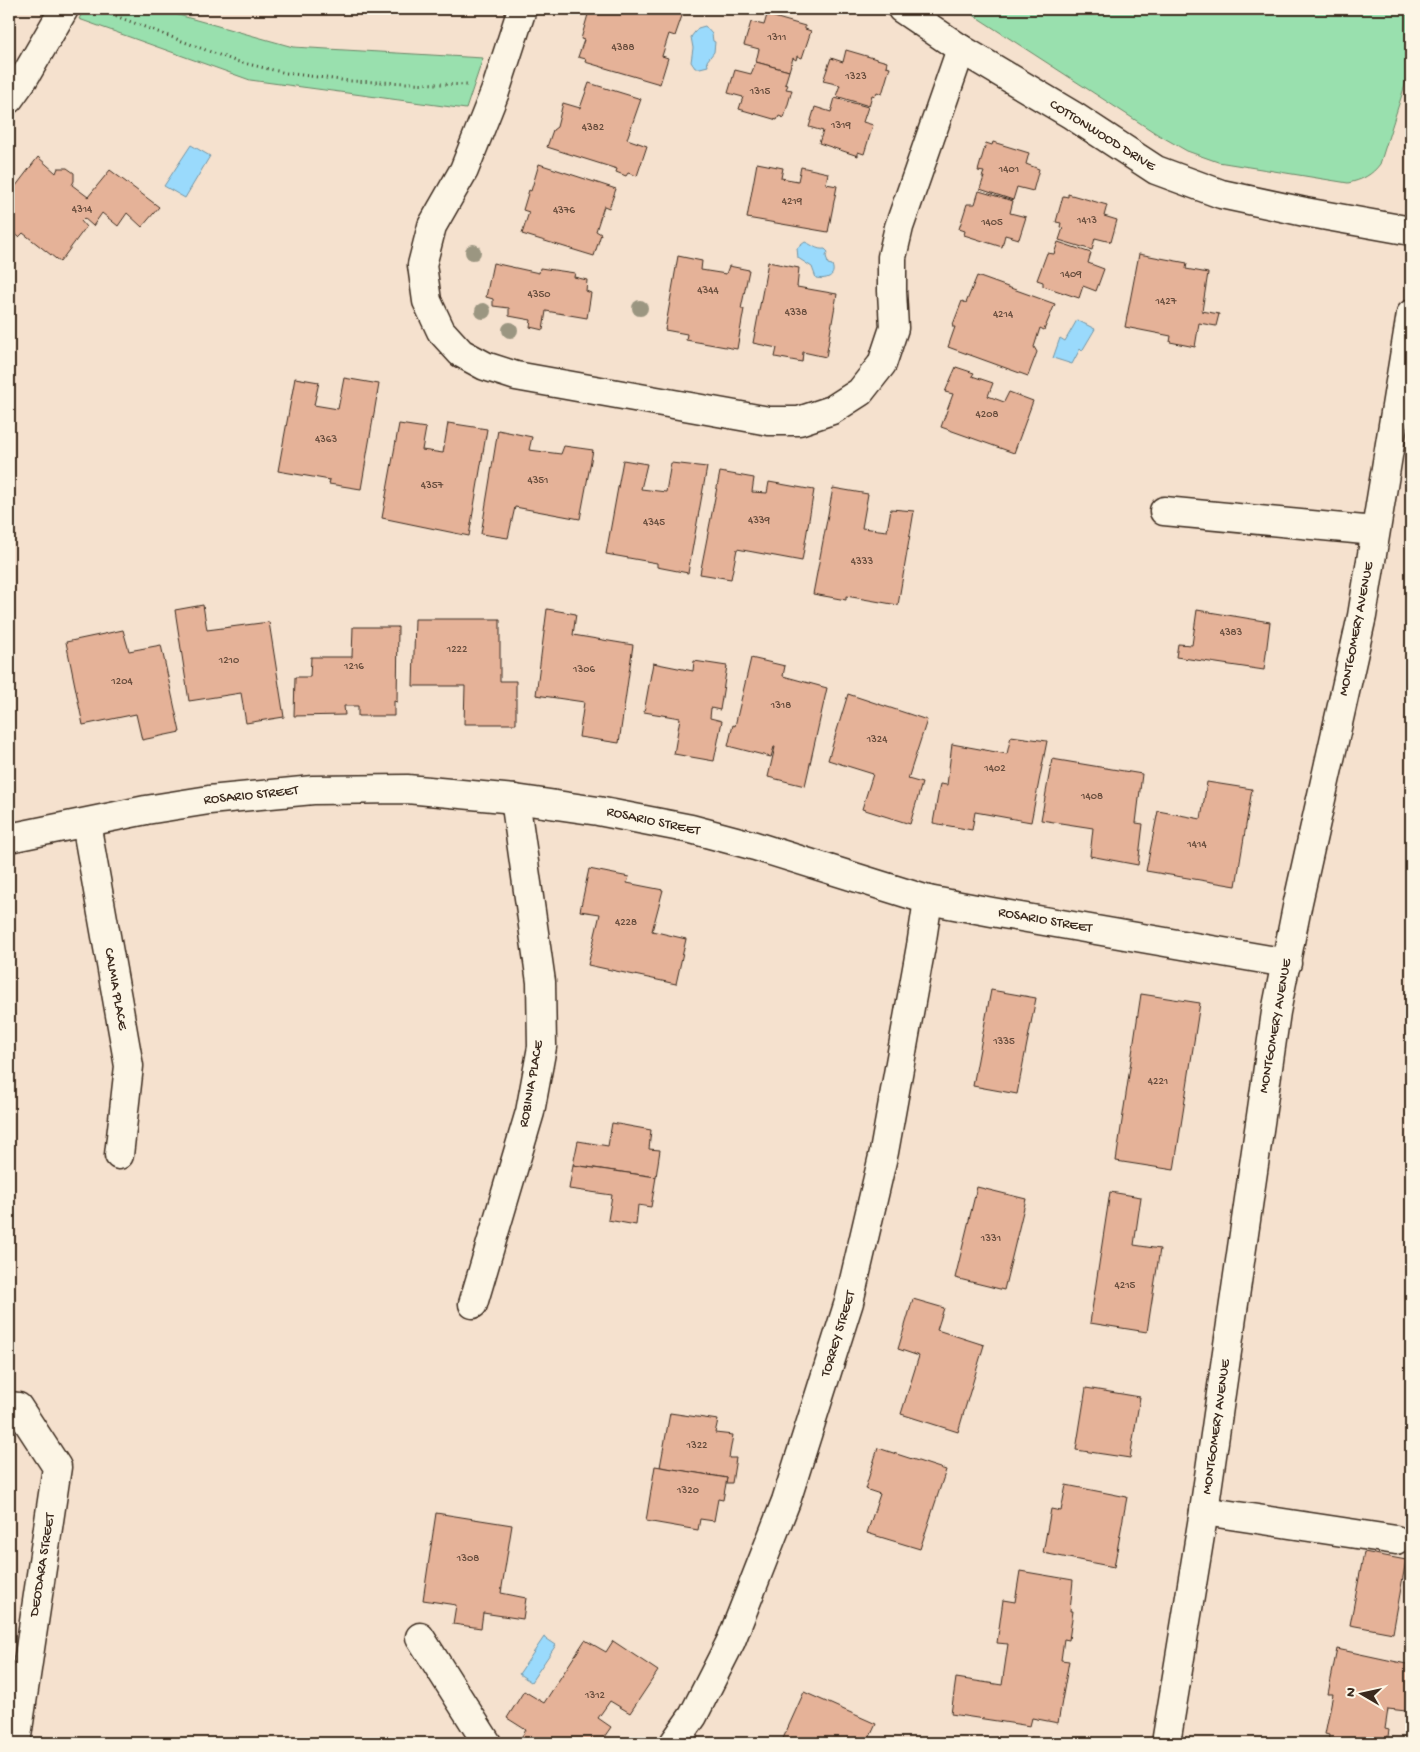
<svg xmlns="http://www.w3.org/2000/svg" width="1420" height="1752" font-family="'Gochi Hand',sans-serif">
  <style>
    .green { fill: #99e0ae; stroke: #6a8566 }
    .water { fill: #9adafc; stroke: #7494a3 }
    .building { fill: #e5b298; stroke: #3b2a1e }
    .lines { fill: none; stroke-linecap: round; stroke-linejoin: round }
    .minor-casing { stroke: #3b2a1e; stroke-width: 31 }
    .path { stroke: #3b2a1e; stroke-width: 3; stroke-dasharray: 1 4; stroke-linecap: butt }
    .minor { stroke: #fcf5e5; stroke-width: 28 }
    .tree { fill: #9b9681 }
    .labels { text-anchor: middle; dominant-baseline: central; stroke-width: 4.5; stroke-linejoin: round; paint-order: stroke }
    .number-label { font-size: 11px; fill: #664c3c }
    .street-label { font-size: 14px; fill: #3b2a1e; stroke: #fcf5e5 }
  </style>
  <rect width="100%" height="100%" fill="#f5e1ce"/>
  <filter id="ink" filterUnits="userSpaceOnUse"><feTurbulence type="fractalNoise" baseFrequency=".02" numOctaves="2"/><feDisplacementMap in="SourceGraphic" scale="10" xChannelSelector="R" yChannelSelector="G"/><feConvolveMatrix kernelMatrix="1 2 1 2 8 2 1 2 1" color-interpolation-filters="sRGB"/></filter>
  <g filter="url(#ink)">
    <g class="green">
      <polygon points="84,9 157,9 293,47 483,58 466,109 250,80 79,19"/>
      <path d="M964,9H1411V66L1380,164C1372,175 1362,180 1348,183L1218,162L1187,151L1157,134Z"/>
    </g>
    <g class="water">
      <polygon points="705,26 712,34 713,41 715,42 714,52 707,61 708,66 700,68 695,68 691,62 693,48 691,37 698,28"/>
      <polygon points="191,145 210,156 185,198 164,186"/>
      <path d="M805,242C813,245 816,250 825,249L828,252L826,256L828,264L832,265C837,277 825,280 816,278L812,267L798,258L797,248Z"/>
      <polygon points="1077,320 1095,329 1082,351 1080,349 1072,364 1053,358 1060,338 1065,341"/>
      <polygon points="544,1637 556,1645 531,1682 519,1674"/>
    </g>
    <g class="building">
      <polygon points="596,9 684,10 675,36 669,34 662,56 668,58 660,84 585,62 586,59 578,57 584,40 581,39 589,11 595,13"/>
      <polygon points="767,15 805,26 805,29 811,31 802,58 797,56 796,60 793,58 789,71 756,62 759,49 744,45 751,22 764,25"/>
      <polygon points="846,50 887,62 886,66 890,67 882,94 877,92 875,96 872,95 869,106 836,96 840,85 823,81 831,58 843,62"/>
      <polygon points="756,62 789,71 785,84 788,85 786,89 792,90 784,118 779,116 777,120 739,109 743,97 728,93 735,70 751,74"/>
      <polygon points="589,83 641,99 627,139 647,146 637,176 628,173 626,176 616,172 617,169 547,147 553,130 557,127 563,103 580,108"/>
      <polygon points="835,98 868,107 863,122 873,125 864,154 858,152 858,156 819,143 823,131 809,127 815,107 831,112"/>
      <polygon points="993,142 1029,153 1026,164 1039,169 1033,191 1017,187 1013,200 980,189 984,177 982,177 984,172 978,171 986,143 992,145"/>
      <polygon points="38,157 56,173 58,168 67,168 74,173 74,181 72,185 88,197 110,170 159,207 142,227 127,213 118,226 102,213 93,226 84,218 81,221 86,227 60,262 23,233 19,237 9,229 9,195"/>
      <polygon points="757,163 783,168 781,178 798,181 801,167 828,173 826,184 837,186 828,232 747,218"/>
      <polygon points="539,164 616,189 609,208 604,206 596,231 601,234 594,256 522,234 529,212 523,210 529,190 531,191"/>
      <polygon points="979,191 1013,201 1010,213 1026,217 1019,239 1005,235 1002,247 964,235 965,231 959,229 967,204 975,204"/>
      <polygon points="1068,194 1107,205 1104,216 1117,220 1111,242 1095,238 1092,250 1059,240 1063,228 1060,227 1061,223 1056,222 1063,196 1068,197"/>
      <polygon points="1058,242 1091,253 1088,263 1104,269 1096,291 1083,286 1079,298 1043,286 1043,282 1037,280 1047,253 1054,254"/>
      <polygon points="1139,254 1187,263 1186,269 1208,273 1202,311 1219,314 1216,326 1199,323 1195,347 1170,342 1171,336 1125,327"/>
      <polygon points="678,256 702,261 701,270 726,274 729,266 749,270 741,309 744,309 737,349 686,340 687,334 665,330"/>
      <polygon points="768,262 799,268 797,287 837,294 826,357 803,352 802,362 775,357 777,348 753,343"/>
      <polygon points="493,263 539,273 540,268 575,273 574,277 587,280 586,291 591,293 587,318 546,311 543,330 530,327 531,320 509,316 509,308 493,306 493,299 486,297"/>
      <polygon points="977,276 1055,304 1044,330 1040,328 1034,347 1037,352 1028,376 948,347 955,327 952,327 962,301 966,303"/>
      <polygon points="956,367 974,373 972,376 993,383 988,396 1004,402 1009,392 1033,401 1014,453 941,427 953,394 945,392"/>
      <polygon points="295,378 319,382 314,405 338,409 344,378 379,384 361,489 329,484 330,480 278,471"/>
      <polygon points="448,423 487,429 469,536 382,518 399,424 426,428 422,450 443,453"/>
      <polygon points="498,430 532,437 529,450 561,454 564,446 593,450 580,519 515,507 508,538 481,534"/>
      <polygon points="623,460 647,464 641,489 666,492 671,463 707,467 688,573 657,567 657,563 606,554"/>
      <polygon points="720,472 754,478 752,492 767,493 769,482 814,490 802,561 737,549 731,579 700,574"/>
      <polygon points="833,488 868,494 862,528 887,531 891,509 914,511 898,605 846,596 846,600 813,594"/>
      <polygon points="203,605 207,630 269,622 284,717 246,723 241,693 189,701 175,610"/>
      <polygon points="547,609 576,614 573,635 633,645 619,743 579,737 584,702 536,695"/>
      <polygon points="1197,610 1270,622 1264,670 1176,657 1178,644 1192,645"/>
      <polygon points="415,619 500,619 500,681 516,681 516,724 464,724 465,686 413,686"/>
      <polygon points="353,627 398,627 397,702 394,701 394,716 358,716 358,706 344,706 345,715 294,716 295,677 310,677 311,657 352,657"/>
      <polygon points="123,630 129,651 161,645 180,732 142,740 136,714 83,725 66,642"/>
      <polygon points="751,658 785,666 783,676 827,688 805,786 768,777 775,747 774,747 771,757 728,746 733,725 735,726"/>
      <polygon points="694,661 727,666 720,710 711,708 710,718 722,721 714,761 674,754 680,718 644,712 653,663 693,671"/>
      <polygon points="848,694 927,720 908,779 922,783 910,824 862,809 873,774 828,760"/>
      <polygon points="1011,736 1047,741 1031,822 975,812 972,830 933,823 940,784 947,785 952,744 1007,754"/>
      <polygon points="1052,759 1142,774 1136,823 1143,824 1138,865 1090,856 1093,828 1041,820"/>
      <polygon points="1207,782 1252,789 1236,886 1146,871 1158,811 1201,819"/>
      <polygon points="589,869 629,877 627,883 663,890 652,931 686,939 676,984 588,965 600,914 580,911"/>
      <polygon points="991,990 1036,998 1017,1094 973,1086"/>
      <polygon points="1141,994 1200,1003 1174,1170 1116,1161"/>
      <polygon points="612,1123 651,1130 649,1149 660,1150 656,1177 573,1165 578,1141 608,1146"/>
      <polygon points="573,1165 656,1177 651,1207 638,1205 636,1225 608,1220 612,1195 569,1189"/>
      <polygon points="977,1187 1026,1199 1004,1290 955,1278"/>
      <polygon points="1110,1192 1141,1197 1134,1245 1160,1249 1147,1332 1090,1323"/>
      <polygon points="913,1299 944,1308 937,1330 984,1345 958,1432 901,1414 919,1356 898,1349"/>
      <polygon points="1086,1388 1140,1397 1130,1458 1076,1450"/>
      <polygon points="670,1413 718,1420 715,1433 733,1435 729,1458 736,1458 732,1483 726,1483 727,1478 660,1467"/>
      <polygon points="878,1448 946,1470 920,1549 867,1533 880,1494 865,1489"/>
      <polygon points="655,1466 727,1478 723,1500 718,1499 714,1521 700,1519 698,1530 646,1521"/>
      <polygon points="1066,1485 1127,1497 1114,1567 1043,1553 1051,1509 1061,1511"/>
      <polygon points="436,1513 512,1525 501,1593 526,1598 523,1619 483,1613 481,1628 453,1624 456,1605 423,1600"/>
      <polygon points="1364,1552 1406,1560 1393,1633 1350,1625"/>
      <polygon points="1020,1571 1073,1580 1070,1611 1073,1611 1069,1640 1064,1639 1061,1660 1069,1661 1058,1723 1032,1718 1030,1726 951,1714 956,1678 1002,1685 1008,1644 997,1643 1003,1600 1015,1602"/>
      <polygon points="585,1640 606,1652 613,1641 658,1671 630,1713 610,1701 598,1718 611,1727 600,1743 527,1743 520,1739 526,1730 507,1718 524,1691 544,1703"/>
      <polygon points="1337,1649 1411,1665 1411,1681 1406,1711 1388,1709 1385,1729 1389,1730 1387,1743 1328,1743 1329,1735 1325,1734 1333,1694 1328,1694"/>
      <polygon points="804,1692 876,1724 867,1743 781,1743"/>
      <polygon points="1031,1737 1067,1743 1030,1743"/>
    </g>
    <g class="lines">
      <g class="minor-casing">
        <g id="minor">
          <polyline points="522,9 495,92 464,170 432,226 422,265 427,301 441,331 461,353 485,366 516,376 769,421 799,421 832,410 860,392 882,364 894,328 892,291 892,257 899,227 961,49"/>
          <polyline points="902,9 961,49 1072,115 1156,170 1221,194 1305,212 1411,231"/>
          <polyline points="9,99 24,78 64,9"/>
          <polyline points="1164,511 1375,531"/>
          <polyline points="86,823 129,1066 119,1155"/>
          <polyline points="9,838 146,810 209,800 313,790 407,789 515,799 598,811 691,829 755,846 928,900 992,912 1287,963"/>
          <polyline points="473,1304 530,1112 542,1047 541,982 515,799"/>
          <polyline points="9,1406 18,1407 57,1467 16,1743"/>
          <polyline points="1204,1511 1396,1540"/>
          <polyline points="420,1637 487,1743"/>
          <polyline points="674,1743 693,1716 731,1641 786,1501 849,1302 884,1152 921,946 928,900"/>
          <polyline points="1166,1743 1204,1511 1276,1012 1298,902 1362,616 1411,314"/>
        </g>
      </g>
      <polyline class="path" points="97,9 235,61 286,73 349,81 468,85"/>
      <use href="#minor" class="minor"/>
    </g>
    <g class="tree">
      <circle cx="473" cy="252" r="8"/>
      <circle cx="640" cy="308" r="8"/>
      <circle cx="483" cy="311" r="8"/>
      <circle cx="510" cy="330" r="8"/>
    </g>
  </g>
  <g class="labels">
    <g class="number-label">
      <text x="777" y="38">1311</text>
      <text x="623" y="48">4388</text>
      <text x="856" y="77">1323</text>
      <text x="760" y="92">1315</text>
      <text x="841" y="126">1319</text>
      <text x="593" y="128">4382</text>
      <text x="1009" y="170">1401</text>
      <text x="792" y="202">4219</text>
      <text x="82" y="210">4314</text>
      <text x="564" y="211">4376</text>
      <text x="1087" y="221">1413</text>
      <text x="992" y="223">1405</text>
      <text x="1071" y="275">1409</text>
      <text x="708" y="291">4344</text>
      <text x="539" y="295">4350</text>
      <text x="1166" y="302">1427</text>
      <text x="796" y="313">4338</text>
      <text x="1003" y="315">4214</text>
      <text x="987" y="415">4208</text>
      <text x="326" y="440">4363</text>
      <text x="538" y="481">4351</text>
      <text x="432" y="486">4357</text>
      <text x="759" y="521">4339</text>
      <text x="654" y="523">4345</text>
      <text x="862" y="562">4333</text>
      <text x="1231" y="633">4383</text>
      <text x="457" y="650">1222</text>
      <text x="229" y="661">1210</text>
      <text x="354" y="667">1216</text>
      <text x="584" y="670">1306</text>
      <text x="122" y="682">1204</text>
      <text x="781" y="706">1318</text>
      <text x="877" y="740">1324</text>
      <text x="995" y="769">1402</text>
      <text x="1092" y="797">1408</text>
      <text x="1197" y="845">1414</text>
      <text x="626" y="923">4228</text>
      <text x="1004" y="1042">1335</text>
      <text x="1158" y="1082">4221</text>
      <text x="991" y="1239">1331</text>
      <text x="1125" y="1286">4215</text>
      <text x="697" y="1446">1322</text>
      <text x="688" y="1491">1320</text>
      <text x="468" y="1559">1308</text>
      <text x="595" y="1696">1312</text>
    </g>
    <g class="street-label">
      <text transform="translate(1102 136) rotate(32)">COTTONWOOD DRIVE</text>
      <text transform="translate(1357 629) rotate(-79)">MONTGOMERY AVENUE</text>
      <text transform="translate(251 796) rotate(-6)">ROSARIO STREET</text>
      <text transform="translate(653 822) rotate(12)">ROSARIO STREET</text>
      <text transform="translate(1045 921) rotate(10)">ROSARIO STREET</text>
      <text transform="translate(115 989) rotate(80)">CALMIA PLACE</text>
      <text transform="translate(1276 1026) rotate(-80)">MONTGOMERY AVENUE</text>
      <text transform="translate(532 1084) rotate(-80)">ROBINIA PLACE</text>
      <text transform="translate(839 1334) rotate(-73)">TORREY STREET</text>
      <text transform="translate(1217 1427) rotate(-82)">MONTGOMERY AVENUE</text>
      <text transform="translate(43 1565) rotate(-81)">DEODARA STREET</text>
    </g>
  </g>
  <rect width="1420" height="1752" fill="none" stroke="#fcf5e5" stroke-width="30"/>
  <rect x="15" y="15" width="1390" height="1722" fill="none" stroke="#3b2a1e" stroke-width="2" filter="url(#ink)"/>
  <g transform="translate(1362 1694) rotate(279)" stroke="#fcf5e5" stroke-width="4" paint-order="stroke">
  <path d="M0-4L9 19L0 12L-9 19Z" fill="#3b2a1e"/>
  <text y="-8" font-size="14" font-weight="bold" text-anchor="middle" fill="#3b2a1e">N</text>
  </g>
</svg>
